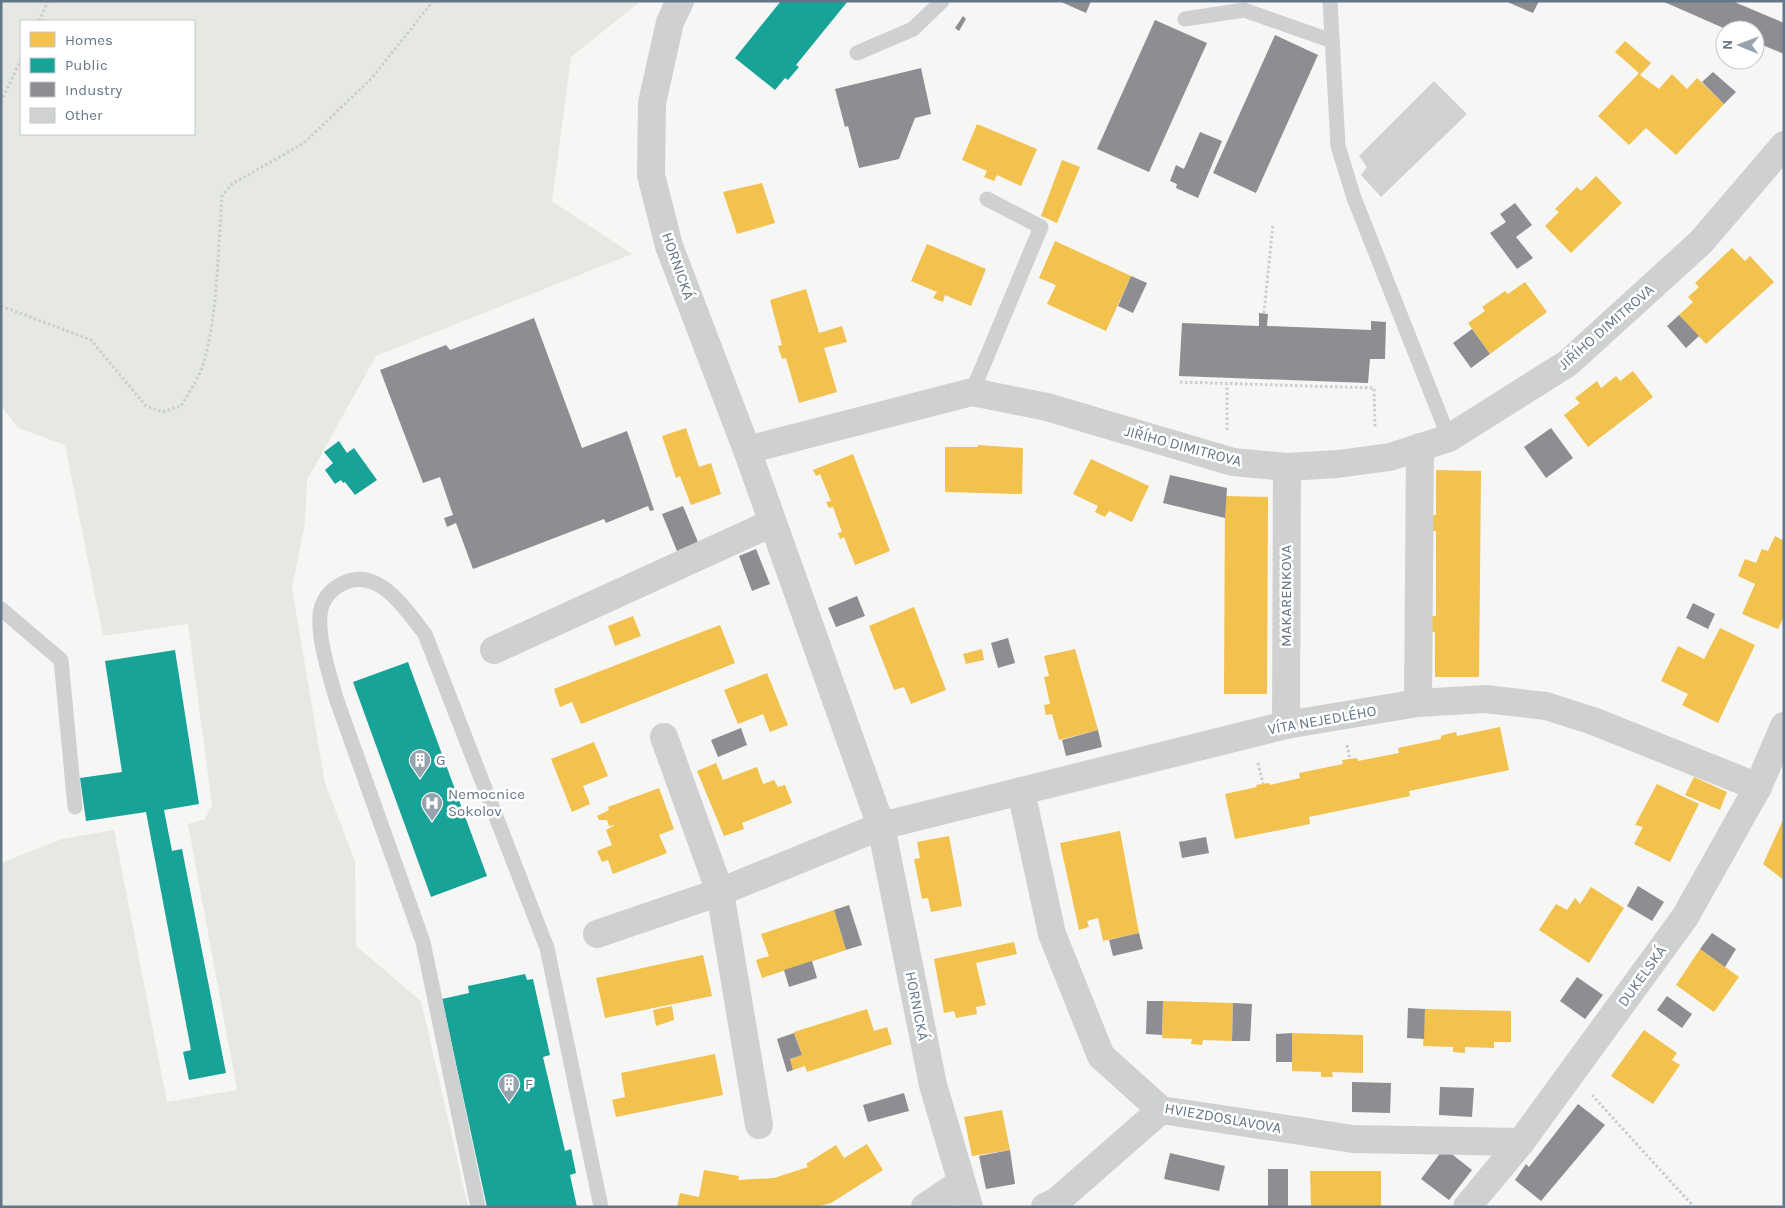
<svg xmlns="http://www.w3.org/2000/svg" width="1785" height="1208" font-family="Karla,sans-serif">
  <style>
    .green { fill: #e5e9e2; fill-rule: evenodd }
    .homes { fill: #f2c14e }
    .public { fill: #17a398 }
    .industry { fill: #8d8d92 }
    .building { fill: #d0d2d2 }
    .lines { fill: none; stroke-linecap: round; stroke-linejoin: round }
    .path { stroke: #cccdce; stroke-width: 3; stroke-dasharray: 2.5 2.5; stroke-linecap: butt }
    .service { stroke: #cfd1d1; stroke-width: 15 }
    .minor { stroke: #cfd1d1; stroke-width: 28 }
    .labels { text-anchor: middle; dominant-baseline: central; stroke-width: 5; stroke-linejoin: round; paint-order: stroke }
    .street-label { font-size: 15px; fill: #637587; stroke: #fff }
    .poi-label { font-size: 15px; fill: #637587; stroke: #fff; text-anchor: start }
  </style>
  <rect width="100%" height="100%" fill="#f6f6f4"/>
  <path class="green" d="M1,1H641L571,57L552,201L632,254L376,356L307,480L305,523L292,588L325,783L355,861L356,946L421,1001L468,1207H1V863L62,839L114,830L167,1102L237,1090L188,824L205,819L212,805L188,624L103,636L65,445L18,428L1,406ZM21,21H194V134H21Z"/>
  <g class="homes">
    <polygon points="1625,41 1651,63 1640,75 1659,89 1672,74 1687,89 1697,78 1724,104 1676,155 1646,128 1629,145 1598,116 1639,73 1615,52"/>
    <polygon points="977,124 1037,149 1021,186 997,175 994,181 984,177 987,171 962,160"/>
    <polygon points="1062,160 1080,167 1057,223 1041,216"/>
    <polygon points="1596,176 1622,203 1571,253 1545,226 1559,212 1555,209 1577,187 1581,191"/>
    <polygon points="762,183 775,223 737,234 723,192"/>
    <polygon points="1055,241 1131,276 1106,331 1047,304 1056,285 1039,278"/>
    <polygon points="927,244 986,269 971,306 945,295 943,302 933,298 937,292 911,281"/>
    <polygon points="1732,248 1745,261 1750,256 1774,282 1706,344 1679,315 1693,302 1688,297 1699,287 1695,283"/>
    <polygon points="1525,282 1547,312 1490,354 1468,323 1485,311 1482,307 1505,291 1508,294"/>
    <polygon points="806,289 819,333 842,326 847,342 824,348 837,392 799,403 786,358 782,359 778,346 782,345 770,300"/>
    <polygon points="1633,371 1653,397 1588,447 1564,415 1580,403 1575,398 1597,381 1601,388 1616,376 1620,381"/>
    <polygon points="686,428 699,467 711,463 721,494 691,505 680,476 676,478 662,436"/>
    <polygon points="978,445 1023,448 1022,494 945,492 945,447 978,447"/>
    <polygon points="853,454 890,551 855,565 844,537 840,539 838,533 842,532 833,507 829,508 826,502 831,501 820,474 816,476 813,470"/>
    <polygon points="1091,459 1149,486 1132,522 1109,511 1105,517 1095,512 1098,506 1073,494"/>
    <polygon points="1436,470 1481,471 1479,677 1435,677 1435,632 1432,632 1431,616 1436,616 1436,531 1432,531 1432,515 1436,515"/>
    <polygon points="1225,496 1268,497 1267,694 1224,694"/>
    <polygon points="1775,536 1782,540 1784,536 1784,616 1778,629 1742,614 1755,584 1738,576 1745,559 1756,563 1762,549 1768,551"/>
    <polygon points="914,607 946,690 911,704 904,687 894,690 869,626"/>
    <polygon points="633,616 641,636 615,646 608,626"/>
    <polygon points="720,625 735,663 581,724 572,702 560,707 554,689"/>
    <polygon points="1720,628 1755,645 1718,723 1682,705 1688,694 1661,681 1678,646 1704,659"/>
    <polygon points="982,649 984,660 966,664 963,654"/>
    <polygon points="1075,649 1098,730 1059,740 1052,714 1046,715 1044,705 1050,704 1044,677 1049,676 1044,656"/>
    <polygon points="767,673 788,725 770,732 763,714 738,724 724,690"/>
    <polygon points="1500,727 1509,770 1409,791 1410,796 1309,817 1310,824 1235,839 1225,794 1257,787 1256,785 1263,784 1269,783 1270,785 1300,778 1299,773 1343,764 1342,760 1357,758 1358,761 1399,753 1398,748 1441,739 1441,736 1447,734 1456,732 1457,736"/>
    <polygon points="594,742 608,776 583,786 590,804 572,812 551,759"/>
    <polygon points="716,763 723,780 757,767 763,784 774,780 778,787 785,785 792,803 742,823 744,829 724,836 697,771"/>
    <polygon points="1694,777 1727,792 1720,810 1685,795"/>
    <polygon points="1657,784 1699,804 1670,862 1634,844 1643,827 1635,825"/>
    <polygon points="659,788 674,829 659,835 667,853 613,874 608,860 602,862 597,851 612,845 606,830 615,825 609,826 607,820 599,820 597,816 609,810 608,807"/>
    <polygon points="1784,818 1784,880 1763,864"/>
    <polygon points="1120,831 1139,933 1103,941 1098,918 1087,921 1089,927 1079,930 1060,843"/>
    <polygon points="949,836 962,906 931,912 928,898 922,899 914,859 920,858 917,842"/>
    <polygon points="1591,887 1624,908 1589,963 1539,930 1556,904 1567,910 1575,898 1580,904"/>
    <polygon points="834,910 846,950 762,978 756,960 769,956 761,934"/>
    <polygon points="1014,942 1017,954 976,963 986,1005 976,1007 977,1014 956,1018 954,1011 944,1013 934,959"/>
    <polygon points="1700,949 1739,977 1714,1012 1676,985"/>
    <polygon points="703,955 712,996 605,1018 596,978"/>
    <polygon points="1163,1001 1233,1003 1232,1041 1203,1040 1202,1045 1191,1044 1192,1039 1162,1038"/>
    <polygon points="672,1006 674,1020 656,1026 653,1010"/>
    <polygon points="867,1009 874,1031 887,1027 892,1044 807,1072 805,1066 793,1070 790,1059 802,1055 794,1032"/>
    <polygon points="1425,1009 1511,1011 1511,1042 1494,1042 1494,1048 1465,1047 1465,1053 1453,1052 1453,1047 1423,1046"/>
    <polygon points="1644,1030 1677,1053 1672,1060 1680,1065 1653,1104 1611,1076"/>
    <polygon points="1292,1033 1363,1035 1363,1073 1332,1072 1333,1077 1321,1077 1321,1072 1292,1071"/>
    <polygon points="715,1054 723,1095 616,1117 612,1100 625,1097 621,1073"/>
    <polygon points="1002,1110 1010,1150 972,1156 964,1117"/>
    <polygon points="867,1144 883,1170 831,1203 816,1207 677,1207 680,1193 699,1197 704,1170 739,1176 738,1180 774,1178 808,1167 806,1164 836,1145 844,1158"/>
    <polygon points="1310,1171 1381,1171 1381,1207 1311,1207"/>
  </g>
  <g class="public">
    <polygon points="781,1 848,1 796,65 799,67 788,80 785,78 775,90 735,58"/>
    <polygon points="339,441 347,453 354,448 377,480 355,495 345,482 343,483 341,480 335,484 325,470 333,463 324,452"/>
    <polygon points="175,650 199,804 164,810 172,851 182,849 226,1073 189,1080 183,1052 191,1050 146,812 86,821 80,778 122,772 105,661"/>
    <polygon points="408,662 487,876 431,897 353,682"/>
    <polygon points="525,974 527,980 533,979 550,1055 543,1057 565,1151 571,1149 576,1173 570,1175 577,1207 487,1207 442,999 469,993 468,986"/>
  </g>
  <g class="industry">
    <polygon points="1059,1 1091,1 1086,13"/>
    <polygon points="1505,1 1539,1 1533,13"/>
    <polygon points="1662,1 1732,1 1784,23 1784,54 1755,42 1755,30 1728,30"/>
    <polygon points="963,16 966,19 959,31 955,28"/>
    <polygon points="1155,20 1207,43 1149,172 1097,149"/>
    <polygon points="1275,35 1318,55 1256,193 1213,173"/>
    <polygon points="921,68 931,114 915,118 899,159 859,168 848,126 845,127 835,89"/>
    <polygon points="1713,72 1736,92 1724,104 1702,82"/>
    <polygon points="1200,132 1222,141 1198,198 1176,188 1177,184 1170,181 1176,165 1184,169"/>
    <polygon points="1515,203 1532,225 1516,237 1533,258 1517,269 1490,233 1506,222 1500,214"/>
    <polygon points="1131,276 1147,283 1133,313 1118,306"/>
    <polygon points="1259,313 1268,314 1267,326 1371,330 1371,321 1386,322 1385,359 1370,359 1368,383 1179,376 1182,323 1259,326"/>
    <polygon points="1679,315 1699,336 1686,348 1667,326"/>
    <polygon points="534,318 582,448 627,431 654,510 650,511 648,506 606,523 604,519 473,569 456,523 447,527 444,518 453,515 440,477 423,483 380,370 446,345 450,350"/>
    <polygon points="1472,329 1490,354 1471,368 1453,343"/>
    <polygon points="1551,428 1573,458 1546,478 1524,447"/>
    <polygon points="1170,475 1227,488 1225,518 1163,503"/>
    <polygon points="683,506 698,542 677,551 662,514"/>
    <polygon points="756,549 770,584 752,591 739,556"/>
    <polygon points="857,596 865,616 836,627 828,608"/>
    <polygon points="1693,603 1715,614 1708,629 1686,618"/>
    <polygon points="1008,638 1015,663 998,668 991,643"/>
    <polygon points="741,728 747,745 718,757 711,740"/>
    <polygon points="1098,730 1102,747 1066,756 1062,740"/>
    <polygon points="1206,837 1209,853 1182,858 1179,842"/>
    <polygon points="1638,886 1664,902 1652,921 1627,906"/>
    <polygon points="849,905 862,945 846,950 834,910"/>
    <polygon points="1139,933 1143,949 1113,956 1109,940"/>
    <polygon points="1712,933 1736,949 1725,967 1700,949"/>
    <polygon points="812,961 817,978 789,987 784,970"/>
    <polygon points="1577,977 1603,995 1585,1019 1560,1001"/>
    <polygon points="1667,996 1692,1014 1682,1028 1657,1010"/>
    <polygon points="1147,1001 1163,1001 1162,1035 1146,1034"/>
    <polygon points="1233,1003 1252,1004 1250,1041 1232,1041"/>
    <polygon points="1408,1008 1425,1009 1424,1039 1407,1038"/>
    <polygon points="794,1033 802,1055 790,1059 793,1070 787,1072 777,1039"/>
    <polygon points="1292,1033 1292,1062 1276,1062 1276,1034"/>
    <polygon points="1352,1082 1391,1083 1390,1113 1352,1112"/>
    <polygon points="1440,1087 1474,1088 1472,1117 1439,1115"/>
    <polygon points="904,1093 909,1111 868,1122 863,1105"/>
    <polygon points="1578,1104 1605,1125 1541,1201 1515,1180 1526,1164 1529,1167"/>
    <polygon points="1444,1148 1472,1170 1449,1200 1421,1179"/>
    <polygon points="1010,1150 1015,1184 986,1189 979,1156"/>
    <polygon points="1170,1153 1225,1166 1219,1191 1164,1179"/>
    <rect x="1268" y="1169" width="20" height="38"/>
  </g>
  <polygon class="building" points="1434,81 1467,114 1381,197 1361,175 1367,167 1359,156"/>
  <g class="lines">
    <g class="path">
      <polyline points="39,21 48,1"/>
      <polyline points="1,102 21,59"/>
      <path d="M1,306L91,340L146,406L162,412L181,406C190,391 201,375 205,358C218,308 218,248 222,196L232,184L304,143L372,78L433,1"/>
      <polyline points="1264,313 1273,224"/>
      <polyline points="1180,382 1374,388 1375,428"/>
      <polyline points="1227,430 1227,384"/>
      <polyline points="1347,745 1350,759"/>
      <polyline points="1258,763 1263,784"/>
      <polyline points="1592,1095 1694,1207"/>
    </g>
    <g class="service">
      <polyline points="1330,1 1338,146 1354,198 1449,438"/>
      <polyline points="1185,19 1244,10 1332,41"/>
      <polyline points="857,53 913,29 942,1"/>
      <polyline points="972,392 1041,227 987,199"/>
      <polyline points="1,609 61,660 75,807"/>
      <path d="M478,1207L423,942L336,698C329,673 318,640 320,615C321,603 328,592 338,586C376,562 404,608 425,634L547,948L601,1207"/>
    </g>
    <g class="minor">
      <polyline points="680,1 670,22 652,103 651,175 669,246 747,450 881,826 933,1085 969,1207"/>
      <polyline points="747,450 972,392 1047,407 1233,462 1287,467 1338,464 1390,457 1449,438 1568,363 1701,242 1784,145"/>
      <polyline points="494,650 772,523"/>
      <polyline points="1418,703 1420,447"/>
      <polyline points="1286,725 1287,467"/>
      <polyline points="664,737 720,892 759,1125"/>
      <polyline points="1021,791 1052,934 1101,1056 1161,1110 1353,1139 1521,1142"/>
      <polyline points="597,934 720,892 881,826 1286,725 1418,703 1485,699 1546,706 1593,721 1758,787"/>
      <polyline points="925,1207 961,1183"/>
      <polyline points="1045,1207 1057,1201 1161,1110"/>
      <polyline points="1467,1207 1521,1142 1685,917 1758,787 1784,726"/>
    </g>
  </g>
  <defs>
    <g id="building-pin" transform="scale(1.125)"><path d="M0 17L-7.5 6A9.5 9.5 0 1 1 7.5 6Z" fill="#96a2ad" stroke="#fff"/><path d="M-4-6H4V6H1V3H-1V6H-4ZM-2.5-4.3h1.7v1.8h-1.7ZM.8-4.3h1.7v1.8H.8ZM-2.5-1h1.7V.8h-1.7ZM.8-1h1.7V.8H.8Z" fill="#fff"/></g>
    <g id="hospital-pin" transform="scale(1.125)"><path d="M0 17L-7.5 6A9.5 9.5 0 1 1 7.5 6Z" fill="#96a2ad" stroke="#fff"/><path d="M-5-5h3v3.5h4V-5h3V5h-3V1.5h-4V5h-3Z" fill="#fff"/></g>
  </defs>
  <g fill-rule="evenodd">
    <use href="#building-pin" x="420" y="760"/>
    <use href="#hospital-pin" x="432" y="803"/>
    <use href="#building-pin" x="509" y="1084"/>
  </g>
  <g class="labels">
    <g class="street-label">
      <text transform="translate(678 266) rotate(71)">HORNICKÁ</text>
      <text transform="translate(1606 327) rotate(-41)">JIŘÍHO DIMITROVA</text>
      <text transform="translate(1183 446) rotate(15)">JIŘÍHO DIMITROVA</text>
      <text transform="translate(1286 596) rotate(-90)">MAKARENKOVA</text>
      <text transform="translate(1322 720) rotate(-10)">VÍTA NEJEDLÉHO</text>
      <text transform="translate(1642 976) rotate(-54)">DUKELSKÁ</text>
      <text transform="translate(917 1006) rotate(79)">HORNICKÁ</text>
      <text transform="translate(1223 1118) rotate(10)">HVIEZDOSLAVOVA</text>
    </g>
    <g class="poi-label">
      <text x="436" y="760">G</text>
      <text x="448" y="794">Nemocnice<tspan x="448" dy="17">Sokolov</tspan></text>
      <text x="525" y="1084">F</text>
    </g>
  </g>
  <rect width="1785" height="1208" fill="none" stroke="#637587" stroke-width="5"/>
  <rect x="20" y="20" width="175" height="115" fill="#ffffff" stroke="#c1c8cf"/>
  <rect x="30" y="32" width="25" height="15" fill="#f2c14e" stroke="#c1c8cf"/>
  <text x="65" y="45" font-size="15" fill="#637587">Homes</text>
  <rect x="30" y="58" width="25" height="15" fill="#17a398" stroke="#c1c8cf"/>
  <text x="65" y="70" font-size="15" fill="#637587">Public</text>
  <rect x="30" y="82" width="25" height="15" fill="#8d8d92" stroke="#c1c8cf"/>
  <text x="65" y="95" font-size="15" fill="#637587">Industry</text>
  <rect x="30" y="108" width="25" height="15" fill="#d0d2d2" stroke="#c1c8cf"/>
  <text x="65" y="120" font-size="15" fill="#637587">Other</text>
  <g transform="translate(1740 45) rotate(271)"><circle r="24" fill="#ffffff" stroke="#c1c8cf"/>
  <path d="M0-4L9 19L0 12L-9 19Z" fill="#96a2ad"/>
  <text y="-8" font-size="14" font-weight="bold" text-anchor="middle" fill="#637587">N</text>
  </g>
</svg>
